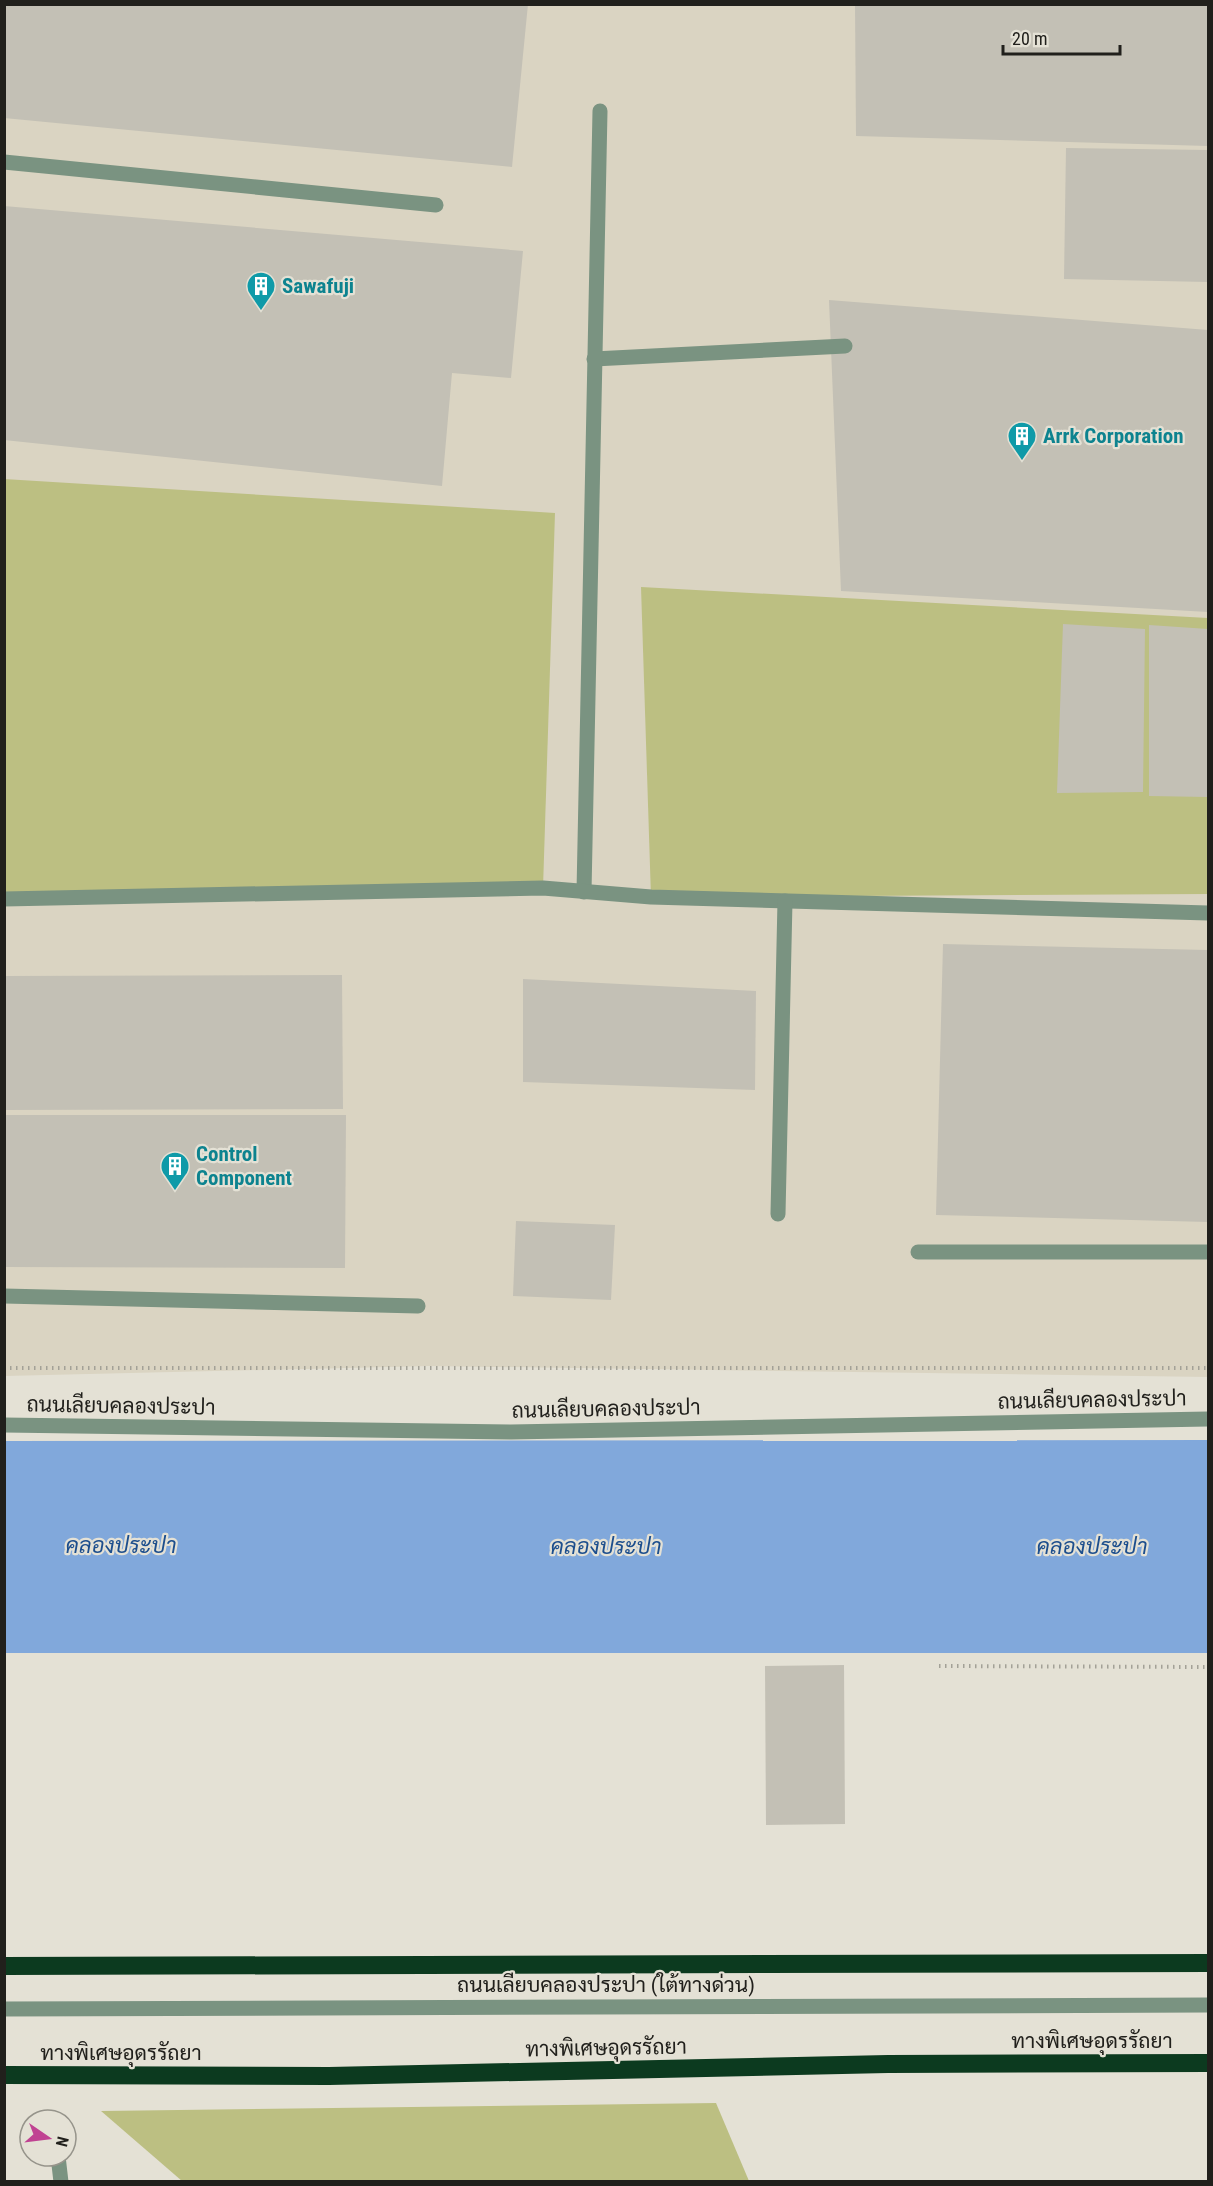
<svg xmlns="http://www.w3.org/2000/svg" width="1213" height="2186" font-family="'Roboto Condensed',Sarabun,sans-serif">
  <style>
    .built { fill: #dad4c2 }
    .green { fill: #bcbf82 }
    .water { fill: #81a8db }
    .building { fill: #c3c0b5 }
    .lines { fill: none; stroke-linecap: round; stroke-linejoin: round }
    .path { stroke: #a3a197; stroke-width: 4; stroke-dasharray: 1.5 4.5; stroke-linecap: butt }
    .minor { stroke: #7a9381; stroke-width: 15 }
    .highway { stroke: #0c3a1f; stroke-width: 18 }
    .labels { text-anchor: middle; dominant-baseline: central; stroke-width: 4.5; stroke-linejoin: round; paint-order: stroke }
    .culture-label { font-size: 21px; font-weight: bold; fill: #0d838f; stroke: #e4e1d5; text-anchor: start }
    .street-label { font-size: 21px; fill: #21201c; stroke: #e4e1d5 }
    .water-label { font-size: 22px; font-style: italic; fill: #1c4e8d; stroke: #e4e1d5 }
  </style>
  <rect width="100%" height="100%" fill="#e4e1d5"/>
  <polygon class="built" points="4,5 1208,5 1208,1377 429,1366 5,1376"/>
  <g class="green">
    <polygon points="4,479 555,513 543,888 5,899"/>
    <polygon points="641,587 1208,618 1208,894 651,897"/>
    <polygon points="716,2103 749,2181 182,2181 101,2111"/>
  </g>
  <polygon class="water" points="1208,1440 1208,1653 5,1653 5,1441"/>
  <g class="building">
    <polygon points="4,4 528,4 512,167 4,118"/>
    <polygon points="855,4 1208,4 1208,146 856,136"/>
    <polygon points="1066,148 1208,150 1208,282 1064,279"/>
    <polygon points="4,206 523,251 511,378 452,373 442,486 4,440"/>
    <polygon points="829,300 1208,330 1208,612 841,591"/>
    <polygon points="1063,624 1145,629 1143,792 1057,793"/>
    <polygon points="1149,625 1208,629 1208,797 1149,796"/>
    <polygon points="943,944 1208,950 1208,1222 936,1215"/>
    <polygon points="342,975 343,1109 4,1110 4,976"/>
    <polygon points="523,979 756,991 755,1090 523,1082"/>
    <polygon points="4,1115 346,1115 345,1268 4,1267"/>
    <polygon points="516,1221 615,1225 611,1300 513,1296"/>
    <polygon points="844,1665 845,1824 766,1825 765,1666"/>
  </g>
  <g class="lines">
    <g class="path">
      <polyline points="4,1368 1208,1368"/>
      <polyline points="939,1666 1208,1667"/>
    </g>
    <g class="minor">
      <polyline points="4,162 436,205"/>
      <polyline points="594,359 845,346"/>
      <polyline points="584,892 600,111"/>
      <polyline points="4,899 543,888 651,897 1208,913"/>
      <polyline points="778,1214 785,901"/>
      <polyline points="918,1252 1208,1252"/>
      <polyline points="4,1296 418,1306"/>
      <polyline points="4,1425 511,1432 1208,1419"/>
      <polyline points="4,2009 1208,2005"/>
      <polyline points="58,2156 61,2182"/>
    </g>
    <g class="highway">
      <polyline points="4,1966 1208,1963"/>
      <polyline points="4,2075 329,2076 888,2064 1208,2063"/>
    </g>
  </g>
  <defs>
    <g id="building-pin" transform="scale(1.5)"><path d="M0 17L-7.5 6A9.5 9.5 0 1 1 7.5 6Z" fill="#0f9aa8" stroke="#e4e1d5"/><path d="M-4-6H4V6H1V3H-1V6H-4ZM-2.5-4.3h1.7v1.8h-1.7ZM.8-4.3h1.7v1.8H.8ZM-2.5-1h1.7V.8h-1.7ZM.8-1h1.7V.8H.8Z" fill="#fff"/></g>
  </defs>
  <g fill-rule="evenodd">
    <use href="#building-pin" x="261" y="286"/>
    <use href="#building-pin" x="1022" y="436"/>
    <use href="#building-pin" x="175" y="1166"/>
  </g>
  <g class="labels">
    <g class="culture-label">
      <text x="282" y="286">Sawafuji</text>
      <text x="1043" y="436">Arrk Corporation</text>
      <text x="196" y="1154">Control<tspan x="196" dy="24">Component</tspan></text>
    </g>
    <g class="street-label">
      <text transform="translate(1092 1400) rotate(-1)">ถนนเลียบคลองประปา</text>
      <text transform="translate(121 1406) rotate(1)">ถนนเลียบคลองประปา</text>
      <text transform="translate(606 1409) rotate(-1)">ถนนเลียบคลองประปา</text>
      <text x="606" y="1985">ถนนเลียบคลองประปา (ใต้ทางด่วน)</text>
      <text x="1092" y="2041">ทางพิเศษอุดรรัถยา</text>
      <text transform="translate(606 2048) rotate(-1)">ทางพิเศษอุดรรัถยา</text>
      <text x="121" y="2053">ทางพิเศษอุดรรัถยา</text>
    </g>
    <g class="water-label">
      <text x="121" y="1545">คลองประปา</text>
      <text x="606" y="1546">คลองประปา</text>
      <text x="1092" y="1546">คลองประปา</text>
    </g>
  </g>
  <rect width="1213" height="2186" fill="none" stroke="#21201c" stroke-width="12"/>
  <g transform="translate(48 2138) rotate(104)"><circle r="28" fill="#e4e1d5" stroke="#96948b" stroke-width="1.5"/>
  <path d="M0-4.5L10 22L0 15L-10 22Z" fill="#c04392"/>
  <text y="-9" font-size="16" font-weight="bold" text-anchor="middle" fill="#21201c">N</text>
  </g>
  <path d="M1003 45v9h117v-9" fill="none" stroke="#21201c" stroke-width="3"/>
  <text x="1012" y="45" font-size="18" fill="#21201c" stroke="#e4e1d5" stroke-width="4.5" paint-order="stroke">20 m</text>
</svg>
